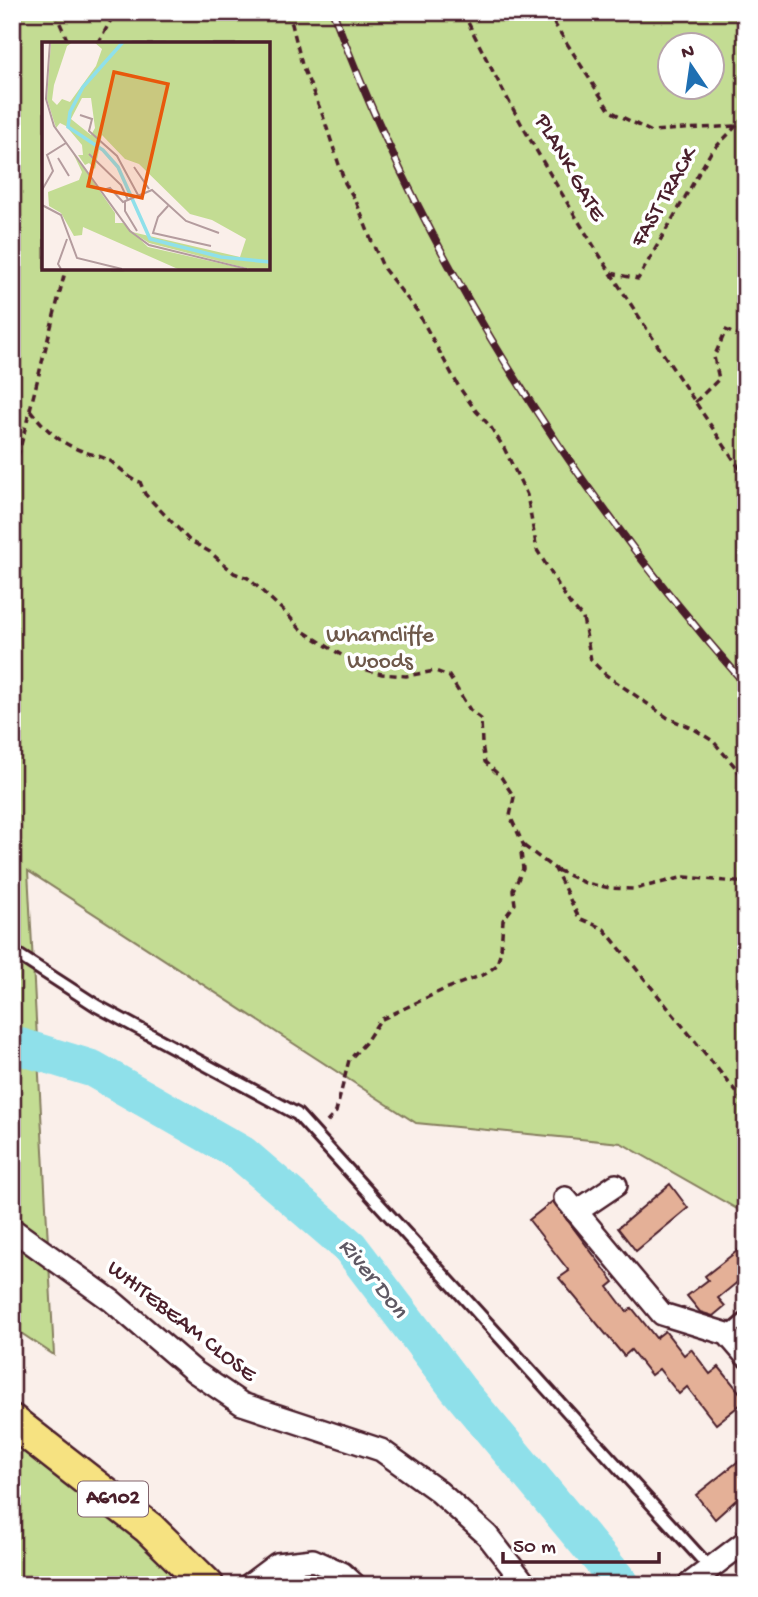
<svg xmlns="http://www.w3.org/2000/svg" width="758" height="1597" font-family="'Gochi Hand',sans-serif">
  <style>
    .green { fill: #c3dc93; stroke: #867e5f; stroke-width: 2; fill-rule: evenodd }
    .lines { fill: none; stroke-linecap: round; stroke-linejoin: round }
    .river { stroke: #8fe0ea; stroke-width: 37 }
    .building { fill: #e4b097; stroke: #4a1f2b; stroke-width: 2 }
    .service-casing { stroke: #4a1f2b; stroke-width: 16 }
    .minor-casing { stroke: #4a1f2b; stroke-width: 26 }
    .primary-casing { stroke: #4a1f2b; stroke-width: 37 }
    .path { stroke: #4a1f2b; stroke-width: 3.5; stroke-dasharray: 7 5; stroke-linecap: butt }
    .service { stroke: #fff; stroke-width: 10 }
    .minor { stroke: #fff; stroke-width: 21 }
    .primary { stroke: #f6e281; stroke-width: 32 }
    .rail-casing { stroke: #4a1f2b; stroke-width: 8 }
    .rail { stroke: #fff; stroke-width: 5; stroke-dasharray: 16; stroke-linecap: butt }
    .labels { text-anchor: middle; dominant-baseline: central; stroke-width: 7; stroke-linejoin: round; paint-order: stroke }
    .shield { fill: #fff; stroke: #80626b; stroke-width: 2 }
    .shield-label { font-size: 21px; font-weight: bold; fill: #4a1f2b }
    .street-label { font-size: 23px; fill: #4a1f2b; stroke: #fff }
    .park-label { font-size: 23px; fill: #6e584a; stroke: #fff }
    .water-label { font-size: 24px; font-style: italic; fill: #5f5964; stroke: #fff }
    .inset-river { fill: none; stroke: #8fe0ea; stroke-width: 3.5 }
    .inset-road { fill: none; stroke: #b49c9e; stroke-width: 2 }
    .view { fill: #e8590c; fill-opacity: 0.15; stroke: #e8590c; stroke-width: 3.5 }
    .inset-edge { fill: none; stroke: #4a1f2b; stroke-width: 3.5 }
  </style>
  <rect width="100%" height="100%" fill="#faefea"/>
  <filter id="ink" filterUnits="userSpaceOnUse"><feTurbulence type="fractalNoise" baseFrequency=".0143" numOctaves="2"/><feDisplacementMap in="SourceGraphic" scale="14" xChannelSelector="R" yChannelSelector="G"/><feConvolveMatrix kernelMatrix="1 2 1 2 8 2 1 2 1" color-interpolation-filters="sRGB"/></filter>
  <g filter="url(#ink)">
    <g class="green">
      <path d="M12,12H746V1214L621,1143L416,1123L28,871L54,1355L12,1327ZM44,44H268V268H44ZM670,46H712V88H670Z"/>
      <polygon points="12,1439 143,1541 188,1585 12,1585"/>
    </g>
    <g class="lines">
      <polyline class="river" points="12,1044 93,1069 242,1154 350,1247 458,1389 622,1585"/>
    </g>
    <g class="building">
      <polygon points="670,1184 688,1208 636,1251 618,1228"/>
      <polygon points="553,1201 614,1282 608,1287 627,1312 632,1308 656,1338 665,1331 684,1355 691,1349 710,1374 719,1367 746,1400 716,1424 687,1387 679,1394 659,1369 651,1375 631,1350 624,1356 559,1278 569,1271 529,1220"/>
      <polygon points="746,1244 746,1275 718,1298 725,1306 713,1316 700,1312 687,1296 708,1280 705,1276"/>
      <polygon points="746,1455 746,1491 715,1519 696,1495"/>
    </g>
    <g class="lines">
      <g class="service-casing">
        <g id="service">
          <polyline points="12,951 97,1006 297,1114 709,1567"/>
          <polyline points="727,1334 746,1318"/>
        </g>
      </g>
      <g class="minor-casing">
        <g id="minor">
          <polyline points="565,1198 662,1314 727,1334 746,1356"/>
          <polyline points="576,1212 616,1185"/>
          <polyline points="12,1229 112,1301 195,1372 242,1404 381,1450 438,1491 487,1535 526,1585"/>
          <polyline points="249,1585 277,1564 313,1560 342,1573 355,1585"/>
          <polyline points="688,1585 746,1541"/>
        </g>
      </g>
      <g class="primary-casing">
        <polyline id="primary" points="12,1421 149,1528 207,1585"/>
      </g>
      <g class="path">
        <polyline points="55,12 69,44"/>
        <polyline points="285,12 292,24 302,65 323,116 345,183 356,201 372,242 384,269 417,311 459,387 476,411 490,426 504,448 527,495 537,550 570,604 583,618 591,660 606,675 668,718 694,729 713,741 737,769 746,784"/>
        <path d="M463,12C542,176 645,327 746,478"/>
        <polyline points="547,12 610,111 650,131 736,126 746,128"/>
        <polyline points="466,18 480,12"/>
        <polyline points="98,44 115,12"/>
        <polyline points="611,273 638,279 711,152 746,116"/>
        <polyline points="695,402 719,379 714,357 726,330 746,340"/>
        <path d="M30,410C46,429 58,442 82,451C93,455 103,456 113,463C122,469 129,479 140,482L145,494L189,540L210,552L234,573L248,578L287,614L301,630L364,669L382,674L406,676L435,671L449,676L470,710L481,719L482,744L485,762L501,777L514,797L510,816L524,846L521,852L523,869L513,890L515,904L503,920L501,950L497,965L485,974L445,989L380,1020L365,1043L349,1060L336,1112L326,1123"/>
        <polyline points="12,480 66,268"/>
        <polyline points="524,846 555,869 579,918 604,929 746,1104"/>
        <polyline points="557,870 585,883 610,888 634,889 685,877 746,883"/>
      </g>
      <use href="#service" class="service"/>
      <use href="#minor" class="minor"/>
      <use href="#primary" class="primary"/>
      <g class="rail-casing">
        <path id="rail" d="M333,12C426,260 570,487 746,685"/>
      </g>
      <use href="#rail" class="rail"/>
    </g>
  </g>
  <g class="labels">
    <rect class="shield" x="78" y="1481.5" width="70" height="35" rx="5"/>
    <g class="shield-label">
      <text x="113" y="1499">A6102</text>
    </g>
    <g class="street-label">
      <text transform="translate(569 168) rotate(60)">PLANK GATE</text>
      <text transform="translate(665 198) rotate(-60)">FAST TRACK</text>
      <text transform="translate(181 1322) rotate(38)">WHITEBEAM CLOSE</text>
    </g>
    <g class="park-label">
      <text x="380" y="636">Wharncliffe<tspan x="380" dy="26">Woods</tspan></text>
    </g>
    <g class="water-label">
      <text transform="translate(372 1279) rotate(51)">River Don</text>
    </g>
  </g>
  <g transform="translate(42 42)">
    <rect width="228" height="228" fill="#faefea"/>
    <path d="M9,0H31L25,4L12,43L10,58L15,63L20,57L28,60L54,24L60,7L52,0H227V227H208L107,201L90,190L198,215L204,197L170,178L148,172L97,122L83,117L60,93L53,127L47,121L43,123L36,113H41L40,103L24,84L18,81L14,86L5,57ZM40,56H49L53,86L49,93L29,77ZM30,109L73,171V181H81L106,205L203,227H136L41,185L40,193L32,194L19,171L7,164L6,150L37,138L40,130Z" fill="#c3dc93" fill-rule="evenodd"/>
    <path class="inset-river" d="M81,0L41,45L28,70L26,85L61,108L76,125L108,197L179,215L228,220"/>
    <path class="inset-road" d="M8,0L4,57L12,84L88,189L107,203L205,227M38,73L50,77L47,89L75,114L96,153M47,112L79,143L86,158M16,116L27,134M92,125L107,147M0,148L11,129L5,113L24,101M61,148L68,146L81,160L110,148L144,179L177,191M83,160V169L95,189M0,163L19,173L35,216L80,227M126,164L116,175L111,191L169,204M19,227L16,222L25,197"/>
    <path class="view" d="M72,30L126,42L100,156L46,144Z"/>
    <rect width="228" height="228" class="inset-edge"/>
  </g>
  <rect width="758" height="1597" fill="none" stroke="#fff" stroke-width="42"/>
  <rect x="21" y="21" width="716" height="1555" fill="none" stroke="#4a1f2b" stroke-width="2.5" filter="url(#ink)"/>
  <g transform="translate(691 66) rotate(347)"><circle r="33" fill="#ffffff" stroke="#b7a5aa" stroke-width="2"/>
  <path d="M0-5L12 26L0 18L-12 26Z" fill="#1f6fb2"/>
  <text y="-10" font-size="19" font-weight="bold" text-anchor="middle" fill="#4a1f2b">N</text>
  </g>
  <path d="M503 1552v10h156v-10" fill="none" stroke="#4a1f2b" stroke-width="3.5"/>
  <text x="513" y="1552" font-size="21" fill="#4a1f2b" stroke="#ffffff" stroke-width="5" paint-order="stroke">50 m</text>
</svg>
